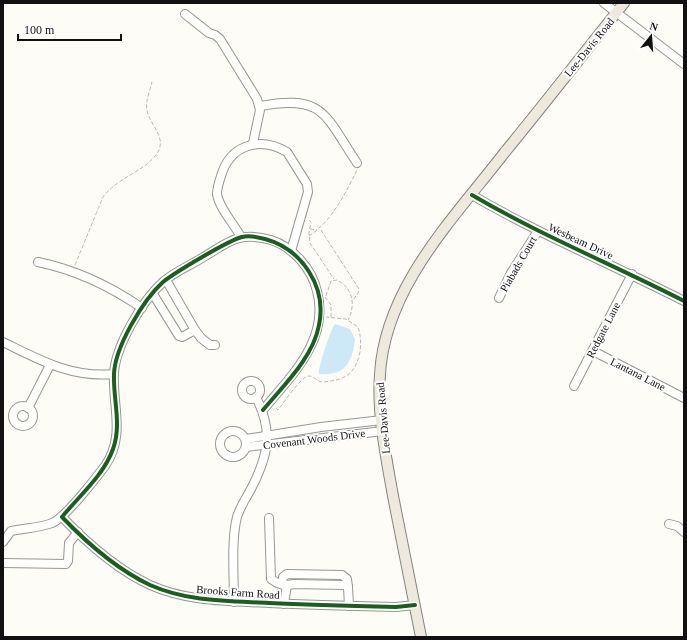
<svg xmlns="http://www.w3.org/2000/svg" width="687" height="640" font-family="Georgia,serif">
  <style>
    .water { fill: #cde8f7 }
    .lines { fill: none; stroke-linecap: round; stroke-linejoin: round }
    .minor-casing { stroke: #979795; stroke-width: 10 }
    .major-casing { stroke: #858482; stroke-width: 12 }
    .path { stroke: #b9b9b8; stroke-width: 1; stroke-dasharray: 4 2; stroke-linecap: butt }
    .minor { stroke: #fffffe; stroke-width: 8 }
    .major { stroke: #ede9dc; stroke-width: 10 }
    .cycleway-casing { stroke: #fff; stroke-width: 6 }
    .cycleway { stroke: #1b5e20; stroke-width: 4 }
    .labels { text-anchor: middle; dominant-baseline: central; stroke-width: 4; stroke-linejoin: round; paint-order: stroke }
    .street-label { font-size: 11px; fill: #111; stroke: #fff }
  </style>
  <rect width="100%" height="100%" fill="#fdfcf7"/>
  <path class="water" d="M335,324L350,329L355,339C352,362 346,376 319,374C317,370 331,328 335,324Z"/>
  <g class="lines">
    <g class="minor-casing">
      <g id="minor">
        <polyline points="604,3 684,64"/>
        <polyline points="185,14 209,33 215,35 220,39 257,99 260,110 253,143"/>
        <path d="M260,106C324,94 325,115 357,163"/>
        <path d="M472,195C540,235 614,265 684,301"/>
        <path d="M241,237C234,224 219,208 217,194C217,188 219,182 221,176C230,145 259,136 287,152L307,184L308,192L291,251"/>
        <path d="M38,262C77,270 110,286 142,308"/>
        <polyline points="166,280 195,330 201,338 210,345 215,345"/>
        <polyline points="153,294 179,336 182,337 195,330"/>
        <polyline points="499,298 511,273 538,231"/>
        <path d="M3,342C40,360 71,378 114,374"/>
        <polyline points="593,351 684,398"/>
        <circle cx="251" cy="390" r="9"/>
        <polyline points="574,386 632,274"/>
        <circle cx="23" cy="416" r="10"/>
        <polyline points="28,408 50,365"/>
        <circle cx="233" cy="444" r="13"/>
        <polyline points="246,439 321,427 382,420"/>
        <polyline points="246,447 383,431"/>
        <path d="M62,517C87,543 118,570 150,585C188,602 229,601 269,603C312,605 354,606 396,607L415,605"/>
        <path d="M269,518L271,579C279,585 285,586 294,584L344,585L348,587L349,606"/>
        <polyline points="669,524 677,526 684,532"/>
        <path d="M3,542L11,531C24,528 40,528 52,523C65,518 96,478 105,466C126,436 112,405 114,373C116,345 142,301 163,282C174,272 189,266 202,258C229,242 238,231 271,240C293,247 312,269 317,291C330,340 291,376 263,410"/>
        <polyline points="3,563 66,564 68,561 69,543 78,532"/>
        <polyline points="282,584 283,577 287,574 342,575 347,579 348,587"/>
        <path d="M234,602C234,577 231,540 237,517C240,507 246,498 251,489C268,456 274,432 256,397"/>
        <polyline points="284,604 287,585"/>
      </g>
    </g>
    <g class="major-casing">
      <path id="major" d="M421,637C412,590 402,543 393,496C386,456 377,415 380,374C385,287 454,218 505,152C545,103 584,53 624,3"/>
    </g>
    <g class="path">
      <polyline points="309,220 311,222 309,233 310,243 334,279"/>
      <polyline points="310,229 317,230"/>
      <polyline points="321,230 359,289 358,293 353,300"/>
      <path d="M309,236C332,221 345,194 357,170"/>
      <path d="M75,265L103,197C117,178 143,172 156,155C169,138 149,125 147,110C145,101 150,91 152,82"/>
      <path d="M326,296L331,281L337,280C353,288 356,305 348,320"/>
      <polyline points="325,297 331,305 331,317"/>
      <path d="M276,408L278,410C283,404 301,376 309,376C314,376 317,382 323,382C346,380 355,374 360,352C361,343 361,336 358,327L346,319L326,317"/>
    </g>
    <use href="#minor" class="minor"/>
    <use href="#major" class="major"/>
    <g class="cycleway-casing">
      <g id="cycleway">
        <path d="M472,195C540,235 614,265 684,301"/>
        <path d="M263,410C283,386 313,358 319,325C327,287 302,249 265,239C258,237 250,235 242,237C229,240 174,273 163,282C143,300 115,347 114,374C113,400 122,424 113,449C104,475 79,496 62,517C87,543 118,570 150,585C188,602 229,601 269,603C312,605 354,606 396,607L415,605"/>
      </g>
    </g>
    <use href="#cycleway" class="cycleway"/>
  </g>
  <g class="labels">
    <g class="street-label">
      <text transform="translate(589 47) rotate(-51)">Lee-Davis Road</text>
      <text transform="translate(581 241) rotate(25)">Wesbeam Drive</text>
      <text transform="translate(518 264) rotate(-60)">Piabads Court</text>
      <text transform="translate(603 330) rotate(-63)">Redgate Lane</text>
      <text transform="translate(638 374) rotate(27)">Lantana Lane</text>
      <text transform="translate(383 418) rotate(-95)">Lee-Davis Road</text>
      <text transform="translate(314 439) rotate(-7)">Covenant Woods Drive</text>
      <text transform="translate(238 592) rotate(4)">Brooks Farm Road</text>
    </g>
  </g>
  <rect width="687" height="640" fill="none" stroke="#111111" stroke-width="8"/>
  <g transform="translate(651 36) rotate(17)" stroke="#ffffff" stroke-width="3" paint-order="stroke">
  <path d="M0-3L7 15L0 10L-7 15Z" fill="#111111"/>
  <text y="-6" font-size="11" font-weight="bold" text-anchor="middle" fill="#111111">N</text>
  </g>
  <path d="M18 34v6h103v-6" fill="none" stroke="#111111" stroke-width="2"/>
  <text x="24" y="34" font-size="12" fill="#111111" stroke="#ffffff" stroke-width="3" paint-order="stroke">100 m</text>
</svg>
